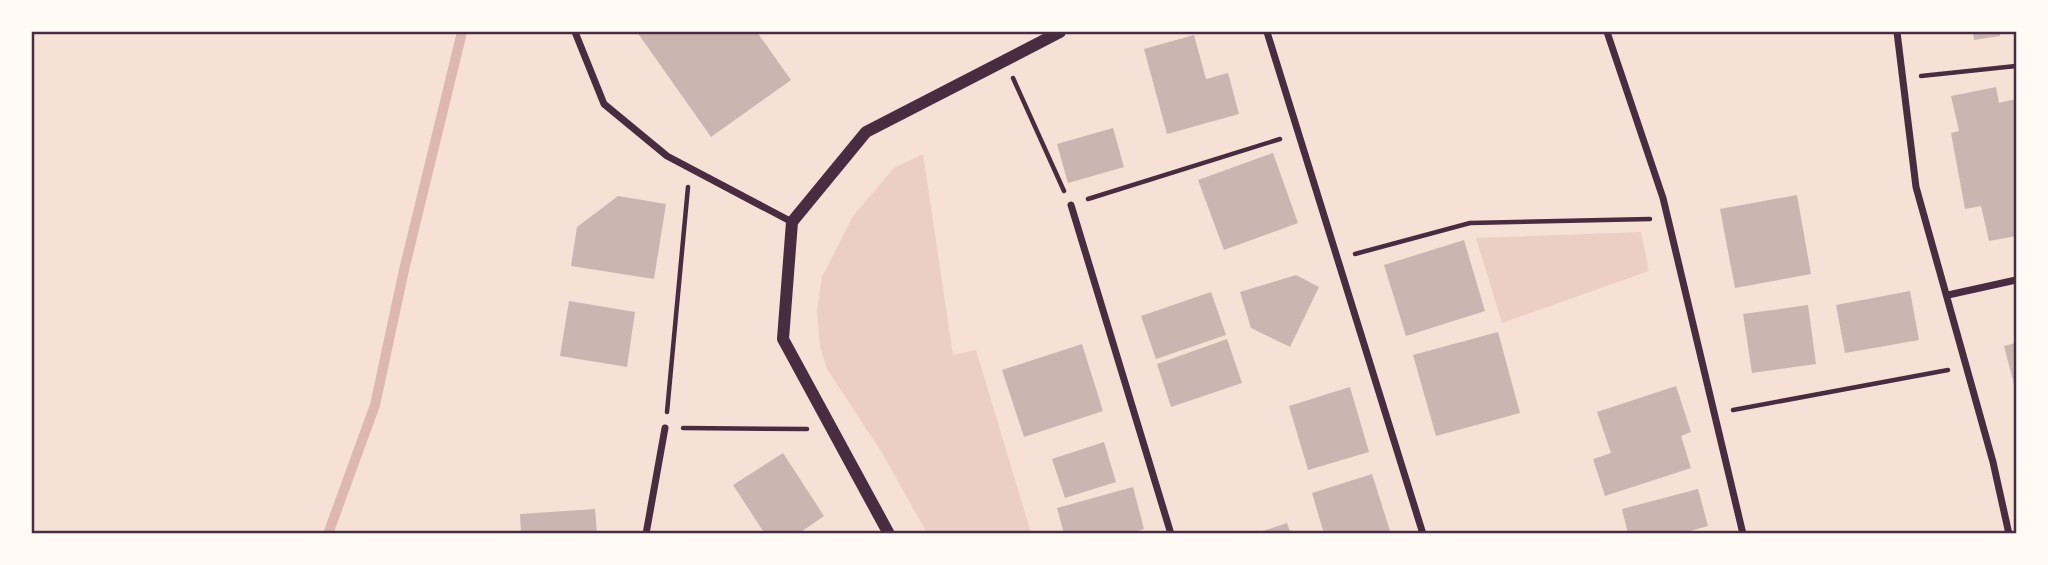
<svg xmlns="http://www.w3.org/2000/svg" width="2048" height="565" font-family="Quicksand,sans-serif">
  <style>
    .green { fill: #ebcfc5 }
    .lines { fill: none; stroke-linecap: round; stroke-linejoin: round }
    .stream { stroke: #dcb8b0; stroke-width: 10 }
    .building { fill: #ccb4b1 }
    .path { stroke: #4a2c40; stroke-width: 4.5 }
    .minor { stroke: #4a2c40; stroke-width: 7 }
    .tertiary { stroke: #4a2c40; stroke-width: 12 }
    .neatline { fill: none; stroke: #4a2c40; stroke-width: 2.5 }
  </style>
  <rect width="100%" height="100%" fill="#f7e1d7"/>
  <g class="green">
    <polygon points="923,154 953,355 976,350 1031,533 927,533 882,453 827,369 820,347 817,310 822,277 853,216 894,168"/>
    <polygon points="1641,232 1649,271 1502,323 1476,238"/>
  </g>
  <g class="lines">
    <polyline class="stream" points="328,534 375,405 404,270 462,32"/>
  </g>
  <g class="building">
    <polygon points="637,32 757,32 791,80 711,137"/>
    <polygon points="1973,32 2000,32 2000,36 1974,40"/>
    <polygon points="1194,35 1206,79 1228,73 1239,114 1167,134 1144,49"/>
    <polygon points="1996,87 1999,103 2016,99 2016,236 1989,241 1981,206 1965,209 1951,133 1959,131 1951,96"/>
    <polygon points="1113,128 1124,167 1068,183 1057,144"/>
    <polygon points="1273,153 1298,223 1224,250 1198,180"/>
    <polygon points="1797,195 1811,274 1735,288 1720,209"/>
    <polygon points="618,196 666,204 654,279 571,266 577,227"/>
    <polygon points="1464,240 1485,311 1406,336 1384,265"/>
    <polygon points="1296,275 1319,287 1290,347 1251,328 1240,292"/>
    <polygon points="1910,291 1919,340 1845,353 1836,305"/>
    <polygon points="1211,292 1226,335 1156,359 1141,316"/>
    <polygon points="569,301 635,312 627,367 560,356"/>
    <polygon points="1808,305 1816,364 1752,373 1743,314"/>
    <polygon points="1498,332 1520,413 1436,436 1413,355"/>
    <polygon points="1227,339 1242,383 1171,407 1157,364"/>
    <polygon points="2016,343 2016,392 2004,346"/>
    <polygon points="1082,344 1103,411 1024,437 1002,370"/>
    <polygon points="1676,386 1691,432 1681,436 1691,468 1605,496 1593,459 1611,453 1597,412"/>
    <polygon points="1350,387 1369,452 1308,470 1289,406"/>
    <polygon points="1104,442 1116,482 1065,498 1052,459"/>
    <polygon points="783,453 824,516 798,534 765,534 733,485"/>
    <polygon points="1372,474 1391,534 1324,534 1312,493"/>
    <polygon points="1133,487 1144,529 1127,534 1064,534 1057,508"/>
    <polygon points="1698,489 1708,526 1679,534 1628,534 1622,509"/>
    <polygon points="595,509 597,534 521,534 520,514"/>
    <polygon points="1287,523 1291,534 1257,534 1257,533"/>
  </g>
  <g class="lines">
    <g class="path">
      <polyline points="1921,76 2016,66"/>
      <polyline points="1013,78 1064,191"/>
      <polyline points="1088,199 1280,139"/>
      <polyline points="1355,254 1470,223 1650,219"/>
      <polyline points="1733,410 1948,370"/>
      <polyline points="667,412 688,187"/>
      <polyline points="683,428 807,429"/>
    </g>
    <g class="minor">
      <polyline points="575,32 604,104 667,156 792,222"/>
      <polyline points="1267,32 1423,534"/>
      <polyline points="1607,32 1663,198 1743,534"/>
      <polyline points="1897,32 1916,187 1993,462 2009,534"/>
      <polyline points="1071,205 1171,534"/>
      <polyline points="1948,295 2016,280"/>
      <polyline points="646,534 665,428"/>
    </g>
    <polyline class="tertiary" points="889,534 783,339 792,222 866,132 1060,32"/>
  </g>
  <rect width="2048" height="565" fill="none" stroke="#fffaf5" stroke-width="66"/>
  <rect x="33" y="33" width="1982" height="499" class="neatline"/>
</svg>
